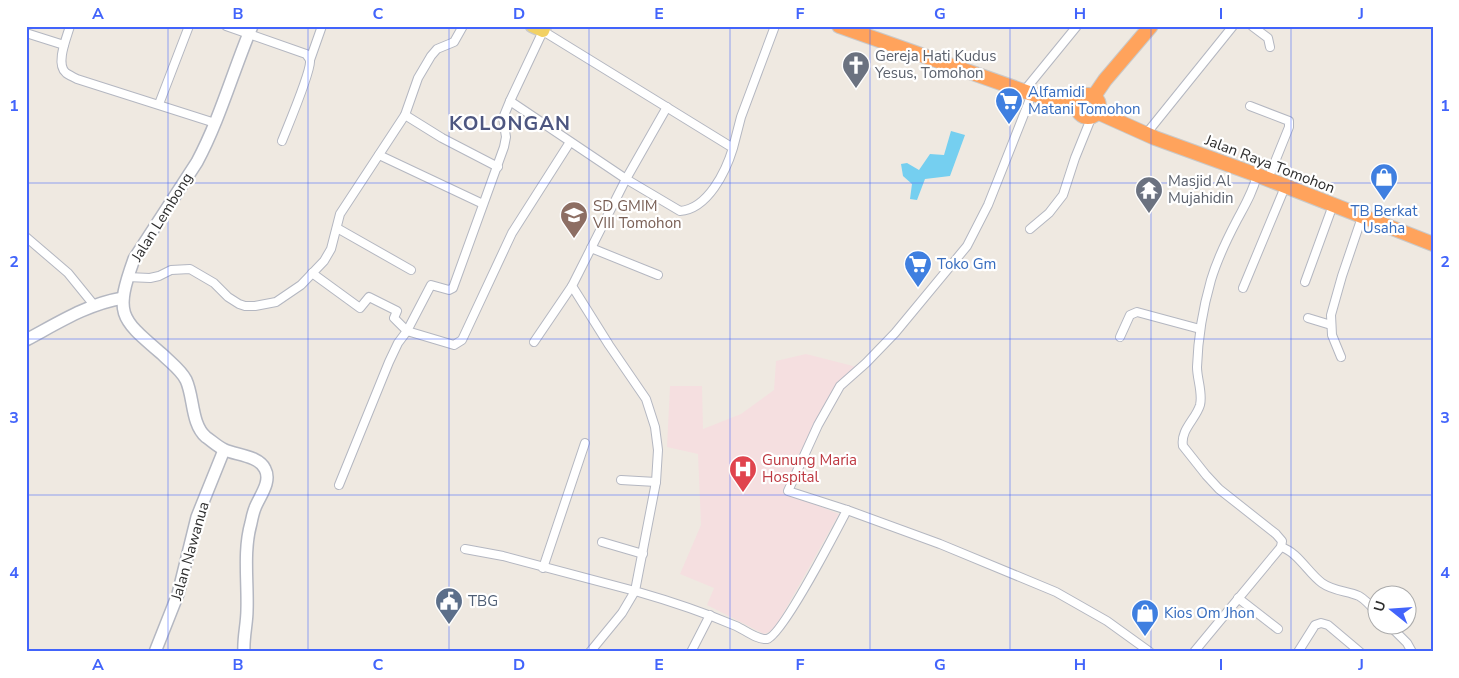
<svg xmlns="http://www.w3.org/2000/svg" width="1459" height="678" font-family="'Nunito Sans',sans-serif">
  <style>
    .medical { fill: #f5dfe0 }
    .water { fill: #75cff0 }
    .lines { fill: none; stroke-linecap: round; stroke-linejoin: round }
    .street-casing { stroke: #b4b7c1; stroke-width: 10 }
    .secondary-casing { stroke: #b4b7c1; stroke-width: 14 }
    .primary-casing { stroke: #c9c9c9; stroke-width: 15 }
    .highway-casing { stroke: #c9c9c9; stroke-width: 16 }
    .street { stroke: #fff; stroke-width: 8 }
    .secondary { stroke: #fff; stroke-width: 11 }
    .primary { stroke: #f2d163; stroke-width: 12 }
    .highway { stroke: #ffa35c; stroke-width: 14 }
    .grid { fill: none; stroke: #4264fb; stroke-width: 1; stroke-opacity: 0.55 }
    .labels { text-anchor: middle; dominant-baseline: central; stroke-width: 4.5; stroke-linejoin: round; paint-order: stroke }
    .worship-label { font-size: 15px; fill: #5b616d; stroke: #fff; text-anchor: start }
    .shop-label { font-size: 15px; fill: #366cbe; stroke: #fff; text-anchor: start }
    .street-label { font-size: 15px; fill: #2e2e2e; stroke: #fff }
    .education-label { font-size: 15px; fill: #785e54; stroke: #fff; text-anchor: start }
    .health-label { font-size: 15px; fill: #be3a42; stroke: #fff; text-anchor: start }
    .service-label { font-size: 15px; fill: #4e5e75; stroke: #fff; text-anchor: start }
    .district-label { font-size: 20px; font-weight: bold; letter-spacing: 1px; fill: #4d5680; stroke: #fff }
    .neatline { fill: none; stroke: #4264fb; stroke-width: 2 }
    .grid-label { font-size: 16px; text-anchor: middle; font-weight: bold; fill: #4264fb }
  </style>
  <rect width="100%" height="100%" fill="#efe9e1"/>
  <polygon class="medical" points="806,354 857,367 826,401 783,490 791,495 839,514 774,630 764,634 707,605 714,588 680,574 701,525 698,454 667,447 670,386 702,386 703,429 741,414 774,390 776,361"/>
  <polygon class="water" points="951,131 965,135 950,176 925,179 917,200 910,199 912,184 903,176 901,164 907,163 919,170 930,154 944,155"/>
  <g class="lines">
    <g class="street-casing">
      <g id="street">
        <path d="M70,26C67,37 55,64 66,73C69,75 73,77 77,79L215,123"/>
        <path d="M226,26L306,54C308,57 310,59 310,61C311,72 287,128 282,141"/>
        <polyline points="1252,26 1268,38 1270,47"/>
        <polyline points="26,33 64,45"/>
        <polyline points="310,60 322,26"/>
        <polyline points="1024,91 1077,26"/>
        <polyline points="1032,94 988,205 967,246 895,333 866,363 840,386 818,425 788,491 847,510 940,544 1056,592 1107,621 1150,652"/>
        <polyline points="159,104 189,26"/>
        <polyline points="1250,106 1289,121 1289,127 1268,179"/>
        <path d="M667,107L626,179L572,286L609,345L646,399L655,427L658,450L656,482L635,591C670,601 703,612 736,626C745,630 757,640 767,639C782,636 837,529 847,510"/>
        <polyline points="405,115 442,138 498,167"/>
        <polyline points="1146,134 1233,26"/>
        <path d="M733,148C726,171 708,209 680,211L626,179L510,101L543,31L733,148L741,117L775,26"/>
        <polyline points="379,155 483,204"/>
        <polyline points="337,228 411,270"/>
        <polyline points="1030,229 1049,213 1063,195 1075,158 1092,116"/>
        <polyline points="26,237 68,273 94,305"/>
        <polyline points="591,248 658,275"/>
        <polyline points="312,273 360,308 369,297 397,311 394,318 407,331 431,285 449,290 453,288 504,147 506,137 503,118 510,101"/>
        <polyline points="127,277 150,278 159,276 171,270 190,269 214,283 228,297 239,304 245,306 255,306 276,302 301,285 324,261 331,249 340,214 405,115 418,78 431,56 437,49 454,42 463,26"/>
        <polyline points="1305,282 1333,205"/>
        <polyline points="1243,288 1285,187"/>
        <polyline points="1308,318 1331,325"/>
        <polyline points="1120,337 1130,315 1137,312 1200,329"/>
        <polyline points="534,342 572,286"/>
        <polyline points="1341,357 1332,335 1331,315 1342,276 1362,217"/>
        <polyline points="621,480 656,482"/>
        <polyline points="339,485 389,362 398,343 407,331 454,345 462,340 512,233 570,142"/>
        <polyline points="602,542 643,554"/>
        <path d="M1281,547C1298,552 1308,573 1322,583C1333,591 1347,591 1359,596C1366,600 1371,606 1376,612"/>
        <polyline points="465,549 503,556 635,591 622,613 590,652"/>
        <polyline points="543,568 585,443"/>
        <polyline points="1238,598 1278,629"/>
        <polyline points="1390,626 1407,643 1412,652"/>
        <polyline points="691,652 710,615"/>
        <path d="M1194,652L1281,547L1282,541L1276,534L1219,489L1206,475L1183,446C1180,430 1196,419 1200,405C1203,393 1197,379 1197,367C1198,338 1203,308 1211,280C1217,260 1227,239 1237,220C1245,205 1253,192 1257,175"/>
        <polyline points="1298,652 1315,625 1321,623 1328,625 1360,652"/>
      </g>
    </g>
    <g class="secondary-casing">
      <g id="secondary">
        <path d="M26,340C58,323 87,304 123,298"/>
        <polyline points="155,652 178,594 197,517 224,450"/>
        <path d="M244,652C243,638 247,624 247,610C248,582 243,551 251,523C252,518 253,513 255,508C259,497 272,482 265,469C259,456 237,455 225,450C218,447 212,441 206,437C191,424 194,397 186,380C181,370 171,363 163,355C120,318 114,315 134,259L197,162C220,119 233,71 252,26"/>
      </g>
    </g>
    <g class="primary-casing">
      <polyline id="primary" points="532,26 543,31 545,26"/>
    </g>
    <g class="highway-casing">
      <g id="highway">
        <polyline points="839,26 1032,94 1077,105"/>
        <circle cx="1088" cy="106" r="11"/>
        <polyline points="1094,96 1105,80 1151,26"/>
        <polyline points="1097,112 1155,138 1257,175 1433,244"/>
      </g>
    </g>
    <use href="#street" class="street"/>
    <use href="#secondary" class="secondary"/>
    <use href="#primary" class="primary"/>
    <use href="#highway" class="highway"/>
  </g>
  <path class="grid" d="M168,26V652M308,26V652M449,26V652M589,26V652M730,26V652M870,26V652M1010,26V652M1151,26V652M1291,26V652M26,183H1433M26,339H1433M26,495H1433"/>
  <defs>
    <g id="church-pin" transform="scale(1.4375)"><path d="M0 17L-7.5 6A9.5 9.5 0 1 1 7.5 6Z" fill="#6b7280" stroke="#fff"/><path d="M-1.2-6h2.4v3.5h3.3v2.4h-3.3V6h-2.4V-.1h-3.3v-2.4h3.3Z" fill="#fff"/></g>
    <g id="supermarket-pin" transform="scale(1.4375)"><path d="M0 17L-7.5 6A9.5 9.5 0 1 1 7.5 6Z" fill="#3f7fe0" stroke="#fff"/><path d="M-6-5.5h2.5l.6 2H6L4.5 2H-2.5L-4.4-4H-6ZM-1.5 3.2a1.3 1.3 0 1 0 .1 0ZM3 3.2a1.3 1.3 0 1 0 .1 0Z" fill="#fff"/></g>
    <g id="shop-pin" transform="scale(1.4375)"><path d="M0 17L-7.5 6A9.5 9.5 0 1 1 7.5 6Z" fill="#3f7fe0" stroke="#fff"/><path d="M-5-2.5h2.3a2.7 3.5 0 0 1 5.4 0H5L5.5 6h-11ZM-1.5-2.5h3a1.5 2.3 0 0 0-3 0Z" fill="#fff"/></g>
    <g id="temple-pin" transform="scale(1.4375)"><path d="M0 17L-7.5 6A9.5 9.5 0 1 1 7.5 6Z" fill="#6b7280" stroke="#fff"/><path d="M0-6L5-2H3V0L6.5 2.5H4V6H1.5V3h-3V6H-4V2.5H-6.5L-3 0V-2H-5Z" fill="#fff"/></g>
    <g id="school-pin" transform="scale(1.4375)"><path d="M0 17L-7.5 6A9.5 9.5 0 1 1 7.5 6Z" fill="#8d6e63" stroke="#fff"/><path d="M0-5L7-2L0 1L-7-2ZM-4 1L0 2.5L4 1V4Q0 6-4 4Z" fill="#fff"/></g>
    <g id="hospital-pin" transform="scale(1.4375)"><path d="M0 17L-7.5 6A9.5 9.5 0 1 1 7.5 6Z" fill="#e0444e" stroke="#fff"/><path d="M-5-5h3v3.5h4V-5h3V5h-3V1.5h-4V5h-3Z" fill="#fff"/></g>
    <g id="civic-pin" transform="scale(1.4375)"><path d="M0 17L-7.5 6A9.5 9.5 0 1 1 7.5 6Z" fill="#5c6f8a" stroke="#fff"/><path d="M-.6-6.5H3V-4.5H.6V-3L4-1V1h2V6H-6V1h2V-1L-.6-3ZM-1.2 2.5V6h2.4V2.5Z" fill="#fff"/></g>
  </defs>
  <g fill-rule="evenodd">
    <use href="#church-pin" x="856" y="65"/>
    <use href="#supermarket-pin" x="1009" y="101"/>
    <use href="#shop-pin" x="1384" y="177"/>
    <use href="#temple-pin" x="1149" y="190"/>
    <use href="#school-pin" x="574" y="215"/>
    <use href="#supermarket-pin" x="918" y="264"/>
    <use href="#hospital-pin" x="743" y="469"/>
    <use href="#civic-pin" x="449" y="601"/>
    <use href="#shop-pin" x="1145" y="613"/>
  </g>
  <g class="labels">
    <g class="worship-label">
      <text x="875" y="56">Gereja Hati Kudus<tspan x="875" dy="17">Yesus, Tomohon</tspan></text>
      <text x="1168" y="181">Masjid Al<tspan x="1168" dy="17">Mujahidin</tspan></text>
    </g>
    <g class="shop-label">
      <text x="1028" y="92">Alfamidi<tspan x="1028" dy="17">Matani Tomohon</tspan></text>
      <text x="1384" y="211" text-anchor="middle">TB Berkat<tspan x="1384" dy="17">Usaha</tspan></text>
      <text x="937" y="264">Toko Gm</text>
      <text x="1164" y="613">Kios Om Jhon</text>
    </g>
    <g class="street-label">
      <text transform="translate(1270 164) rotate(21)">Jalan Raya Tomohon</text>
      <text transform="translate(162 217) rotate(-58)">Jalan Lembong</text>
      <text transform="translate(190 551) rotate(-74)">Jalan Nawanua</text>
    </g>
    <g class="education-label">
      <text x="593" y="206">SD GMIM<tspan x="593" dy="17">VIII Tomohon</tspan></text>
    </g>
    <g class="health-label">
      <text x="762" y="460">Gunung Maria<tspan x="762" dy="17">Hospital</tspan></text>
    </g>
    <g class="service-label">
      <text x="468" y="601">TBG</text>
    </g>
    <g class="district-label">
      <text x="510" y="123">KOLONGAN</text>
    </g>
  </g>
  <rect width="1459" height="678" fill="none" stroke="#ffffff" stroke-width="55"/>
  <g transform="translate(1392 610) rotate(287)"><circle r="24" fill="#ffffff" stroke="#ababab"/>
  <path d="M0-4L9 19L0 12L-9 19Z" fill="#4264fb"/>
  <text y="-8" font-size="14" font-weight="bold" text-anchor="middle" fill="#2e2e2e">U</text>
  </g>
  <rect x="28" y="28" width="1404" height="622" class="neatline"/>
  <g class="grid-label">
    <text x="98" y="19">A</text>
    <text x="238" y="19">B</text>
    <text x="378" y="19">C</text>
    <text x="519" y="19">D</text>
    <text x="659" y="19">E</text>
    <text x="800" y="19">F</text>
    <text x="940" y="19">G</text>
    <text x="1080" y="19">H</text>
    <text x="1221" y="19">I</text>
    <text x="1361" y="19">J</text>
    <text x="14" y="111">1</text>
    <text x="1445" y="111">1</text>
    <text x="14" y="267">2</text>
    <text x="1445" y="267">2</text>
    <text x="14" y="423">3</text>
    <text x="1445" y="423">3</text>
    <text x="14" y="578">4</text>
    <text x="1445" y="578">4</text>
    <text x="98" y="670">A</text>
    <text x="238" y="670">B</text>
    <text x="378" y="670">C</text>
    <text x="519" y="670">D</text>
    <text x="659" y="670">E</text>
    <text x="800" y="670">F</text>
    <text x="940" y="670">G</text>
    <text x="1080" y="670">H</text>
    <text x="1221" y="670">I</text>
    <text x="1361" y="670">J</text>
  </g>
</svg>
